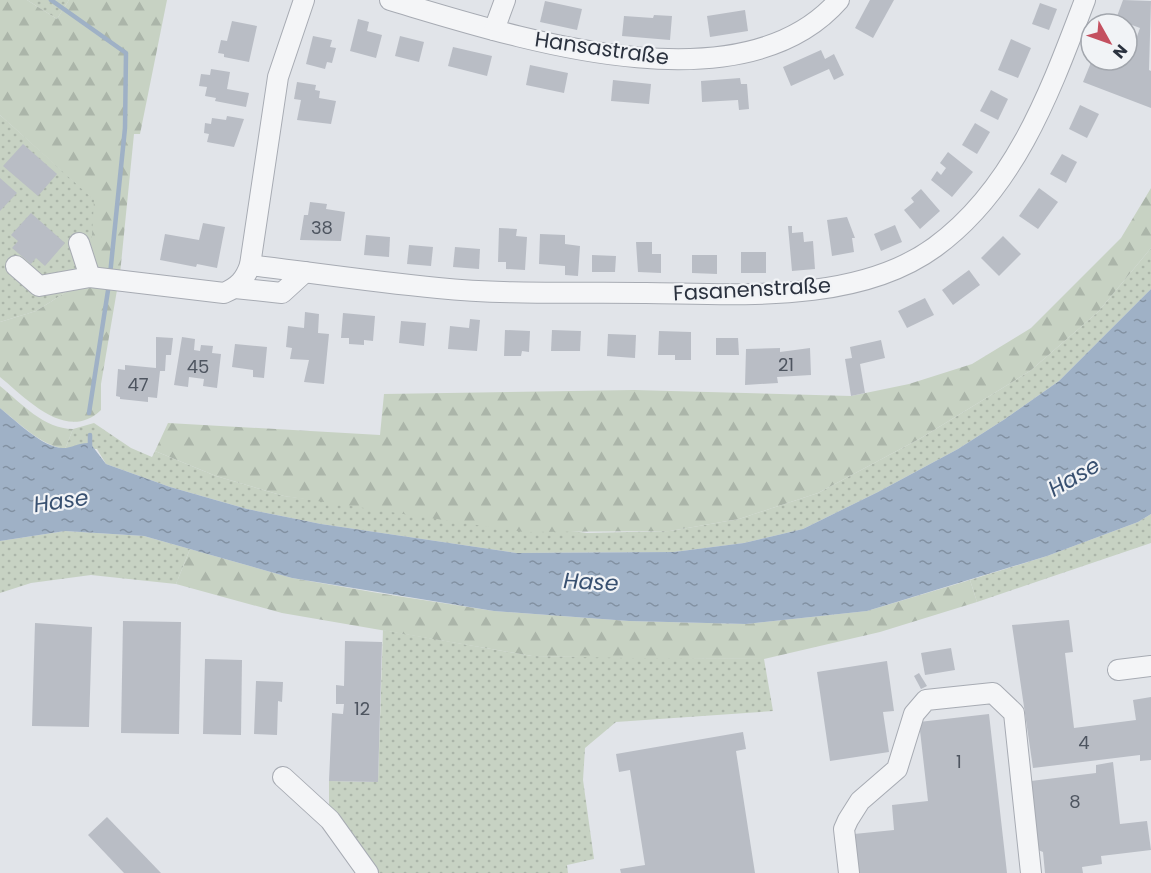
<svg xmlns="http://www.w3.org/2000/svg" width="1151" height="873" font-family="Poppins,sans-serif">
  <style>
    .grass { fill: url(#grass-dots) }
    .forest { fill: url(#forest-firs) }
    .water { fill: url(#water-ripples) }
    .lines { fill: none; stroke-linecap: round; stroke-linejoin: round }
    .stream { stroke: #9fb1c6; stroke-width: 4.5 }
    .building { fill: #b9bdc5 }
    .minor-casing { stroke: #a7abb3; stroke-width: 22 }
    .minor { stroke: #f4f5f7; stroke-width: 20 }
    .labels { text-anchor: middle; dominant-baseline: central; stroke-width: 4.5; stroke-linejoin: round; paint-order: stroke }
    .number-label { font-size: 18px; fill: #4e5560 }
    .street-label { font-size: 21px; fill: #2b323f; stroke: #f1f3f6 }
    .water-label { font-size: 22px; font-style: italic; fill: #385070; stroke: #f1f3f6 }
  </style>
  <defs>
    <pattern id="grass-dots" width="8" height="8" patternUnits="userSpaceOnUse" patternTransform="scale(1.5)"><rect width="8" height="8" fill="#c7d2c3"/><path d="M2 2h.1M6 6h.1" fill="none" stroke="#abb5a9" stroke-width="1.8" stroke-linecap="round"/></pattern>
    <pattern id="forest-firs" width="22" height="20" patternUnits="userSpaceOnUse" patternTransform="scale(1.5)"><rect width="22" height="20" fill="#c7d2c3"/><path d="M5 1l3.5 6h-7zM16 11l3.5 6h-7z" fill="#abb5a9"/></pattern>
    <pattern id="water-ripples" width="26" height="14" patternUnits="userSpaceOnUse" patternTransform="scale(1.5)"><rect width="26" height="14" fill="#9fb1c6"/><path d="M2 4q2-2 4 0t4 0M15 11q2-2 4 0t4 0" fill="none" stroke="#8291a2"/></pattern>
  </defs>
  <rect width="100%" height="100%" fill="#e1e4e9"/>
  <g class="grass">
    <polygon points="27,0 69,0 57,19"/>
    <polygon points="0,115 95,200 90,277 36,311 0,322"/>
    <polygon points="1151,248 1151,289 1059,381 1005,419 958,449 878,492 803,529 744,543 674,552 516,553 321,524 247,509 170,487 106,464 97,449 65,449 73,429 94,423 131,448 152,457 155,451 216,476 284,496 587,533 670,531 739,519 818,493 921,438 1030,371 1098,312"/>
    <polygon points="1151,514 1151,543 977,602 970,580 1047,556 1138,522"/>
    <polygon points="65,531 144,536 190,549 176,584 91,575 31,583 0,593 0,541"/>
    <polygon points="383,630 532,656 764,659 773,711 616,722 585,748 583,780 594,859 567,865 568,873 377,873 329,812 329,781 378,782"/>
  </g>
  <g class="forest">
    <polygon points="0,0 27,0 57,19 69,0 167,0 140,134 134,134 120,274 90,270 94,200 0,115"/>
    <polygon points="1151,188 1151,248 1098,312 1030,371 921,438 818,493 739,519 670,531 524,532 284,496 216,476 155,451 168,423 380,435 384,394 634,390 851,396 909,384 972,364 1031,328 1121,238"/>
    <path d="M90,277L117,290L101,384V410C67,443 27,399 0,377V322L36,311Z"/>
    <path d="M0,386C21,403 44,429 73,429L65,449C40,445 19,423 0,408Z"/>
    <polygon points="190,549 292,578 378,593 494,611 629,621 746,624 867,611 970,580 977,602 880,632 764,659 628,658 532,656 282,613 176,584"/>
  </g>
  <path class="water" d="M1151,289V514L1138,522L1047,556L867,611L746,624L629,621L494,611L292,578L144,536L65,531L0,541V408C15,420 43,448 63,448C72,448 80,442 90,443L106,464L170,487L247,509L321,524L516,553L674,552L744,543L803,529L878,492L958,449L1005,419L1059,381Z"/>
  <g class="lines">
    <g class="stream">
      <polyline points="51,0 126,53 125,128 110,275"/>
      <polyline points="89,413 109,284"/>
      <polyline points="90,435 90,448"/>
    </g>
  </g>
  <g class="building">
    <polygon points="894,0 873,38 855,28 870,0"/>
    <polygon points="1123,0 1151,1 1149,70 1151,71 1151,108 1083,82 1092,60 1117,60 1127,64 1140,28 1116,19"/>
    <polygon points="545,1 582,9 577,30 540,22"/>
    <polygon points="1040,3 1057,9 1049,30 1032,24"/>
    <polygon points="745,10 748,31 710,37 707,16"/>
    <polygon points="654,15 672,16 670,40 622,36 624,16 653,18"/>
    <polygon points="358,19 369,22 367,31 382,35 376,58 350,51"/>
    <polygon points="232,21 257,26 249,62 224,57 224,54 218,53 221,40 227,41"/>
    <polygon points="313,36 332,40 330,47 336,48 332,63 327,62 325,69 306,64"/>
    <polygon points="400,36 424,42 419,62 395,56"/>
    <polygon points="1011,39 1031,48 1018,78 998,70"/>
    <polygon points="453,47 492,56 487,76 448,66"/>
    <polygon points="821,50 825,59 834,54 844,75 834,80 829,69 791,86 783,67"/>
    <polygon points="530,65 568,73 564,93 526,85"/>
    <polygon points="211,69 230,72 227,89 249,93 246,107 215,101 216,98 205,96 207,87 199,86 201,74 210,75"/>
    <polygon points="740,78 741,84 747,84 749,109 739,110 738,100 702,102 701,81"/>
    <polygon points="613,80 651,84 649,104 611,101"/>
    <polygon points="297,82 316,85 315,90 320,91 319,98 336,101 331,124 297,120 301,100 294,99"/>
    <polygon points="991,90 1008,99 998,120 980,111"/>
    <polygon points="1080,105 1099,114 1087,138 1069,129"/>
    <polygon points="227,116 244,119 234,147 207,142 209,134 204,133 205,123 211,124 212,118 226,120"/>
    <polygon points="975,123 990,132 977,154 962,145"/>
    <polygon points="23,144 57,174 38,196 3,166"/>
    <polygon points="948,152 973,172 952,197 931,180 937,171 941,175 946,168 940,163"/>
    <polygon points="1062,154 1077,162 1066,183 1050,174"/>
    <polygon points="0,178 17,193 0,211"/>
    <polygon points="1039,188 1058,202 1038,229 1019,216"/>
    <polygon points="921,189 940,211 920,229 904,210 914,202 911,198"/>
    <polygon points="310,202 327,204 326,209 345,212 341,241 300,240 304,215 308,215"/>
    <polygon points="31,213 65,243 45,266 36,258 31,264 12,248 18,241 11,235"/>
    <polygon points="847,217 855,238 852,238 854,252 832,256 827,220"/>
    <polygon points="203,223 225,227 217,268 197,264 196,267 160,260 165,234 199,240"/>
    <polygon points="895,225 902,242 881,251 874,234"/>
    <polygon points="788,226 792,226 792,233 803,232 804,242 813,241 815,269 792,271"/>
    <polygon points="499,228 517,229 516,236 527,237 525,270 506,269 506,262 498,262"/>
    <polygon points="540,234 565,235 565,244 580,246 578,276 565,275 565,266 539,264"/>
    <polygon points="366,235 390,237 389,257 364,255"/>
    <polygon points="1003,236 1021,254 999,276 981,258"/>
    <polygon points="636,242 652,242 652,254 661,254 661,273 638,272"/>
    <polygon points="409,245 433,247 431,266 407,264"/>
    <polygon points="455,247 480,249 479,269 453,267"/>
    <rect x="741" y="252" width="25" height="21"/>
    <polygon points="592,255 616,256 615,272 592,272"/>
    <polygon points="692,255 717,255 717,274 692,273"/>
    <polygon points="969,270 980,285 953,305 942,290"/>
    <polygon points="925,298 934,315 907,328 898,311"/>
    <polygon points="305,312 319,314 318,333 329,334 324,384 304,382 309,360 290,359 292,348 286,347 288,326 304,328"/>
    <polygon points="343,313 375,316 373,341 364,340 364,345 349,344 349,338 341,338"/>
    <polygon points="470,319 480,320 477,351 448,349 450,326 469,328"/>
    <polygon points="401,321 426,323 424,346 399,343"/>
    <polygon points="505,330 530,331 529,352 522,351 521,356 504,356"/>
    <polygon points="552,330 581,331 580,351 551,351"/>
    <polygon points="659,331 691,332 691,360 675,360 675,355 658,355"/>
    <polygon points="608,334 636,335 635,358 607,356"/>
    <polygon points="156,337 173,338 171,355 166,355 165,371 160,371 157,398 148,397 148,402 120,399 120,397 116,396 118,369 125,370 125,365 156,368"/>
    <polygon points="182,337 195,339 194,350 200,351 201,345 213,346 212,353 221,354 217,388 203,386 204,379 189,377 188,387 174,385"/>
    <polygon points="716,338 738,338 739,355 716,355"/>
    <polygon points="881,340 885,358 860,364 865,393 851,396 845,359 852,358 850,347"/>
    <polygon points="235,344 267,347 264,378 253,377 253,370 232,367"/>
    <polygon points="780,348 780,352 810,348 811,375 777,377 778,383 745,385 746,349"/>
    <polygon points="1069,620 1073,652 1065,653 1074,728 1136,720 1133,700 1151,697 1151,760 1140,761 1140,755 1033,768 1012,625"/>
    <polygon points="123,621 181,622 179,734 121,733"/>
    <polygon points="35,623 92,627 89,727 32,726"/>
    <polygon points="345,641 382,642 378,782 329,781 332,713 343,714 344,704 336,704 336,685 344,686"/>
    <polygon points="951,648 955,670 925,675 921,653"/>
    <polygon points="205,659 242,660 241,735 203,734"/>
    <polygon points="887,661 894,711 883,712 889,752 830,761 817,672"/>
    <polygon points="919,673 927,686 921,689 914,676"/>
    <polygon points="256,681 283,682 282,702 278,701 277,735 254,734"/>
    <polygon points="989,714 1007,873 858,873 854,834 894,830 892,805 928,801 919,722"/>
    <polygon points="743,732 746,749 736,751 755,873 621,873 620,869 645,865 630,770 619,772 616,754"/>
    <polygon points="1113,762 1120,824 1147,821 1151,850 1101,856 1102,864 1082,867 1083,873 1045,873 1043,852 1038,850 1031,781 1096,773 1096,765"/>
    <polygon points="107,817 161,873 124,873 88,835"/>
  </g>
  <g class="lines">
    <g class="minor-casing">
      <g id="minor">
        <path d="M390,0C512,36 740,113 839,0"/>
        <polyline points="494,30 505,0"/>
        <polyline points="79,243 90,277"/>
        <path d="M250,265C313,273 375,282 438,288C506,295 577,292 646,293C738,294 857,304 935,247C1016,188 1051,89 1085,0"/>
        <path d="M16,266L39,286L90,277L224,293C238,287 245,280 250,265L278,77L304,0"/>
        <polyline points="235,288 282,293 305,272"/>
        <polyline points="1118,670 1151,666"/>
        <polyline points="283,777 330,820 368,873"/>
        <polyline points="849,873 844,829 848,820 860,801 897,769 914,714 926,700 993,693 1014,713 1031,873"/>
      </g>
    </g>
    <use href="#minor" class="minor"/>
  </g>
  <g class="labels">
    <g class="number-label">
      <text x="322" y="227">38</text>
      <text x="786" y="364">21</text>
      <text x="198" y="366">45</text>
      <text x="138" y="384">47</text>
      <text x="362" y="708">12</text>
      <text x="1084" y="742">4</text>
      <text x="959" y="761">1</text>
      <text x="1075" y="801">8</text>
    </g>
    <g class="street-label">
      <text transform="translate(602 48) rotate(8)">Hansastraße</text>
      <text transform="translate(752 289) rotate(-3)">Fasanenstraße</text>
    </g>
    <g class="water-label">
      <text transform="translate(1074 477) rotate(-30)">Hase</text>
      <text transform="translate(61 501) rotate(-8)">Hase</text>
      <text transform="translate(591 582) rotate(3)">Hase</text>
    </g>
  </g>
  <g transform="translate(1109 42) rotate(130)"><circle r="28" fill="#f1f3f6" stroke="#a2a6ad" stroke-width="1.5"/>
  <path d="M0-4.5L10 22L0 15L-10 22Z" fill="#c45060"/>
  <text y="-9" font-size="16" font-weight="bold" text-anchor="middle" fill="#2b323f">N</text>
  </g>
</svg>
